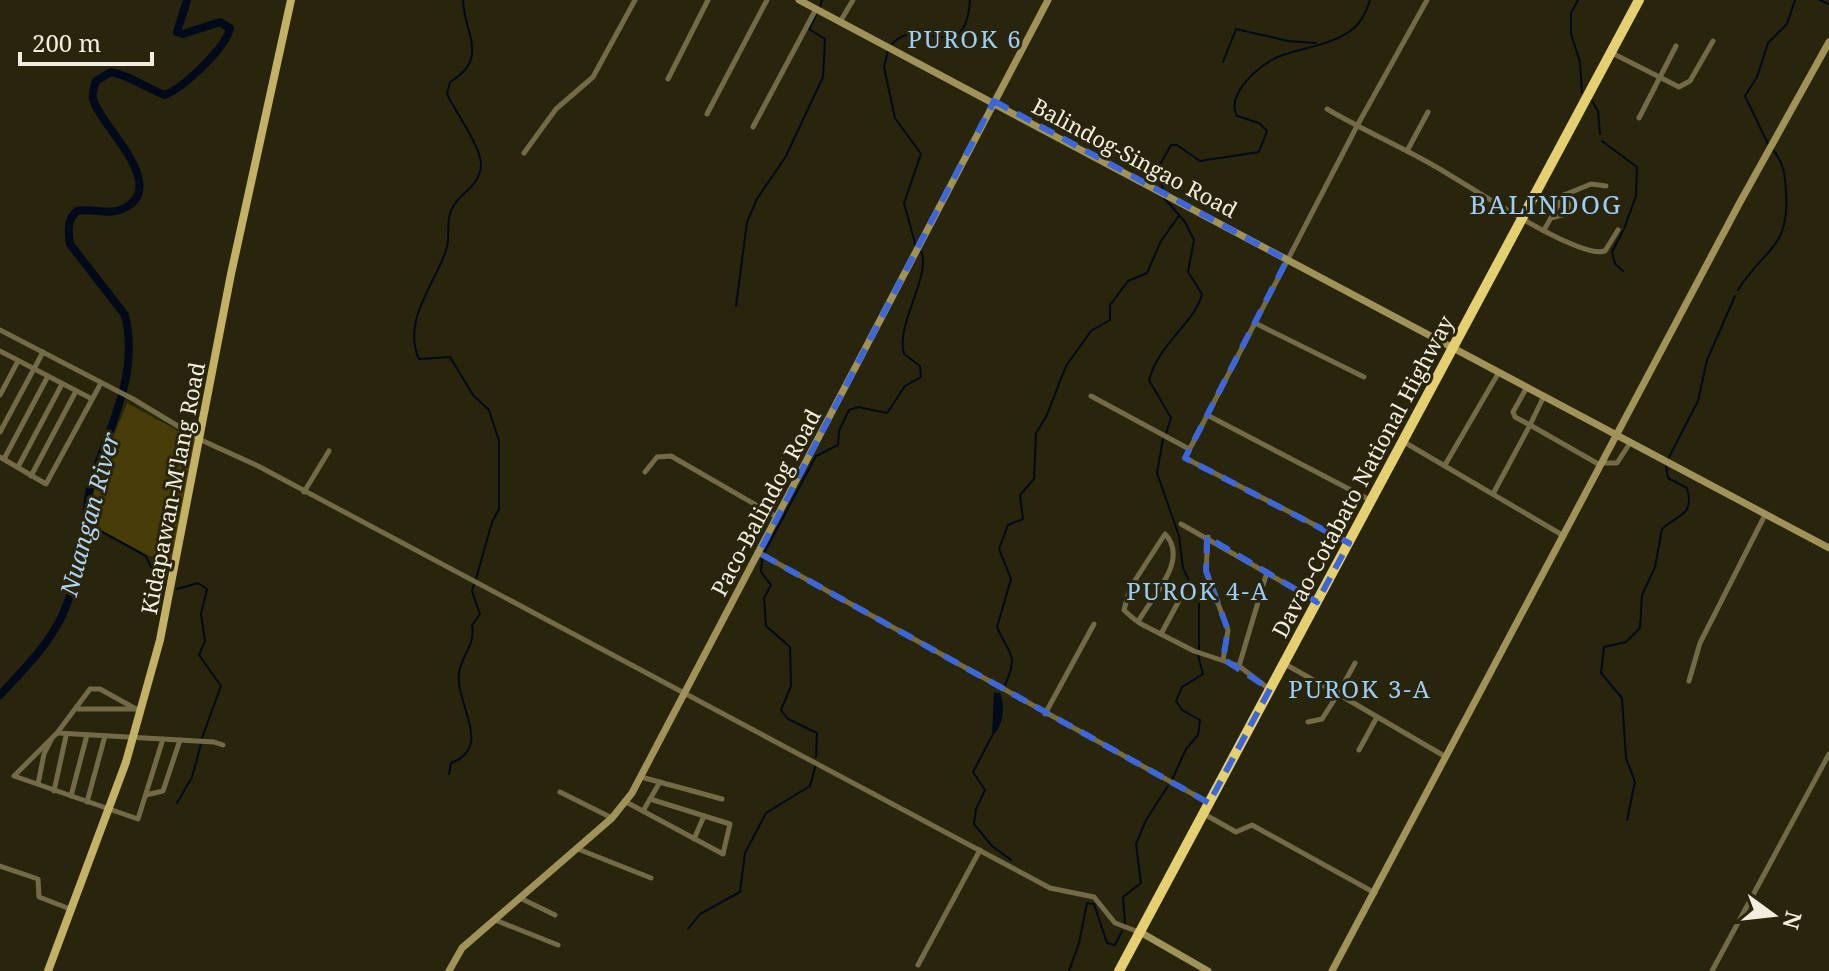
<svg xmlns="http://www.w3.org/2000/svg" width="1829" height="971" font-family="'Noto Serif',serif">
  <style>
    .green { fill: #483d08 }
    .water { fill: #000a1b }
    .lines { fill: none; stroke-linecap: round; stroke-linejoin: round }
    .stream { stroke: #000a1b; stroke-width: 2 }
    .river { stroke: #000a1b; stroke-width: 8 }
    .street { stroke: #736b47; stroke-width: 5 }
    .secondary { stroke: #a09359; stroke-width: 7 }
    .primary { stroke: #c3b266; stroke-width: 8 }
    .highway { stroke: #e4cf71; stroke-width: 10 }
    .marked { fill: none; stroke: #3d66d9; stroke-width: 6; stroke-dasharray: 16 10; stroke-linejoin: round }
    .labels { text-anchor: middle; dominant-baseline: central; stroke-width: 6; stroke-linejoin: round; paint-order: stroke }
    .street-label { font-size: 22px; fill: #f1eee0; stroke: #29240c }
    .neighbourhood-label { font-size: 24px; letter-spacing: 2px; fill: #9ccdf8; stroke: #29240c }
    .water-label { font-size: 24px; font-style: italic; fill: #afd3f3; stroke: #29240c }
    .quarter-label { font-size: 26px; letter-spacing: 2px; fill: #9ccdf8; stroke: #29240c }
  </style>
  <rect width="100%" height="100%" fill="#29240c"/>
  <path class="green" d="M127,403L195,440L172,563L147,555L93,526C83,496 116,433 127,403Z"/>
  <path class="water" d="M994,693H1000C1006,706 1003,727 992,736Z"/>
  <g class="lines">
    <g class="stream">
      <path d="M463,0C464,34 490,58 450,82L447,94C455,112 482,147 481,166C479,189 458,192 451,211C446,222 450,235 447,247C437,282 401,320 419,359L450,357L473,395L489,410L499,441V509L492,522L476,579"/>
      <polyline points="1578,0 1571,13 1571,34 1580,62 1582,93"/>
      <polyline points="1820,0 1829,4"/>
      <polyline points="820,7 822,0"/>
      <path d="M892,44C921,12 965,72 970,0"/>
      <polyline points="888,51 884,67 895,118 921,154 904,203 916,247"/>
      <polyline points="1223,62 1236,29 1288,41 1316,43"/>
      <polyline points="1592,101 1598,111 1600,134"/>
      <polyline points="1602,141 1637,167 1636,196 1624,229"/>
      <polyline points="1768,144 1745,96 1757,77 1768,43 1787,24 1795,0"/>
      <path d="M1163,191L1158,168L1171,145H1177L1200,161L1259,152L1267,131L1259,123L1237,116C1225,94 1261,63 1280,56C1302,48 1331,45 1350,31C1361,24 1366,12 1370,0"/>
      <path d="M1164,198L1185,222L1194,240L1188,272L1202,294C1195,323 1160,341 1149,380L1171,418L1166,434"/>
      <polyline points="1623,231 1612,252 1615,264 1623,271"/>
      <path d="M1738,290C1765,247 1790,249 1786,191C1785,175 1784,163 1773,150"/>
      <polyline points="736,306 747,222 757,199 786,156 823,77 825,39 809,29 817,13"/>
      <polyline points="1163,439 1157,473 1179,536 1183,568 1199,602 1199,650"/>
      <polyline points="1668,459 1698,401 1707,360 1735,296"/>
      <polyline points="86,523 146,556 157,580 168,586"/>
      <path d="M764,553L816,456L838,445L839,431L849,410L858,407L887,413L905,386L921,377L920,366L904,354C895,325 932,275 921,251"/>
      <polyline points="762,559 761,572 771,585 764,598 766,626 790,647 791,686 781,710 788,719 817,733 816,757"/>
      <polyline points="177,589 198,583 207,589 201,614 205,641 199,655 221,686 202,738"/>
      <path d="M1004,687C1020,653 1009,656 997,627L1011,579L999,549L1008,525L1023,519L1020,495L1034,479L1036,433L1046,417L1066,366L1091,331L1110,320V305L1128,281L1147,273L1161,241L1178,217"/>
      <polyline points="992,736 973,772 985,790 976,809 974,824 992,846 1011,860"/>
      <path d="M449,774L451,763C494,747 455,704 459,673C462,654 476,644 472,625L480,614L472,591L474,584"/>
      <polyline points="1172,780 1186,749 1198,735 1200,720 1182,710 1176,701 1182,687 1203,674 1198,655"/>
      <polyline points="177,803 192,777 201,744"/>
      <path d="M1627,820L1635,782L1626,758L1622,698L1601,673L1604,647L1626,642L1640,628L1642,595L1655,567L1662,529C1678,514 1695,516 1687,488L1668,478L1666,466"/>
      <polyline points="1125,924 1123,897 1141,883 1136,844 1146,820 1168,786"/>
      <polyline points="688,929 700,914 740,892 745,853 766,813 810,786 816,764"/>
      <polyline points="1069,971 1079,943 1087,903 1094,904 1107,943 1115,945 1122,931"/>
    </g>
    <path class="river" d="M0,695C22,671 46,648 61,618C73,593 80,563 85,536C87,521 86,507 89,493C104,433 141,380 125,315L70,244C68,231 67,220 77,211C91,208 107,215 120,210C174,188 100,127 93,99C92,94 94,87 96,81L111,72C131,76 146,88 165,95C184,87 226,48 230,28L220,22L183,34L177,32L187,0"/>
    <g class="street">
      <polyline points="840,22 853,0"/>
      <polyline points="1612,53 1679,87 1690,81 1713,41"/>
      <polyline points="668,79 708,0"/>
      <path d="M1327,109C1361,129 1397,145 1431,164C1461,180 1577,260 1605,251L1618,230"/>
      <polyline points="707,114 767,0"/>
      <polyline points="1639,118 1676,46"/>
      <polyline points="753,127 816,9"/>
      <polyline points="1407,151 1428,112"/>
      <polyline points="524,153 556,109 593,77 635,0"/>
      <polyline points="1564,195 1591,184 1606,186"/>
      <polyline points="1544,230 1564,195 1573,212 1551,218"/>
      <polyline points="1255,323 1364,377"/>
      <polyline points="0,330 133,399 201,440 258,466 1050,888 1094,897 1115,923 1139,932"/>
      <polyline points="0,351 92,399"/>
      <polyline points="1527,387 1513,412 1515,417 1530,425 1544,396"/>
      <polyline points="0,395 18,361"/>
      <polyline points="1091,396 1189,449"/>
      <polyline points="1207,415 1372,501"/>
      <polyline points="0,432 43,352"/>
      <polyline points="1404,442 1564,536"/>
      <polyline points="0,457 46,484 101,383"/>
      <polyline points="4,459 48,376"/>
      <polyline points="1603,463 1617,463 1630,443"/>
      <polyline points="1445,465 1499,372"/>
      <polyline points="18,467 62,384"/>
      <polyline points="645,472 657,457 671,456 777,517"/>
      <polyline points="31,476 76,391"/>
      <polyline points="304,492 329,451"/>
      <polyline points="1493,494 1530,425 1600,465"/>
      <polyline points="1181,524 1316,601"/>
      <polyline points="1208,537 1206,571 1228,630 1223,660"/>
      <polyline points="1348,542 1185,458 1357,126 1427,0"/>
      <polyline points="759,553 1209,803"/>
      <path d="M1138,622C1152,596 1190,560 1165,534L1130,588L1124,610C1130,616 1136,621 1143,625L1194,651L1239,666L1269,689"/>
      <polyline points="1161,634 1182,595"/>
      <polyline points="1355,663 1338,694 1446,757"/>
      <polyline points="1285,664 1338,694 1322,719 1308,722"/>
      <polyline points="1239,666 1267,572"/>
      <polyline points="1689,681 1700,643 1765,515"/>
      <polyline points="78,709 136,709"/>
      <polyline points="136,709 100,689 90,689 57,733 14,776 138,819 163,739"/>
      <polyline points="1045,714 1094,624"/>
      <polyline points="58,733 214,742 223,745"/>
      <polyline points="1359,750 1377,717"/>
      <polyline points="641,777 722,799"/>
      <polyline points="38,784 44,754 51,740"/>
      <polyline points="54,791 66,736"/>
      <polyline points="560,792 612,818"/>
      <polyline points="146,795 163,791 180,740"/>
      <polyline points="71,796 87,735"/>
      <polyline points="87,802 105,736"/>
      <polyline points="626,802 723,854 730,824 650,799"/>
      <polyline points="643,811 660,782"/>
      <polyline points="1204,814 1236,832 1252,825 1375,893"/>
      <polyline points="694,839 704,816"/>
      <polyline points="578,849 651,878"/>
      <polyline points="0,866 38,879 39,897 70,909"/>
      <polyline points="520,898 555,915"/>
      <polyline points="495,920 558,945"/>
      <polyline points="918,965 980,850"/>
      <polyline points="1712,971 1829,754"/>
    </g>
    <g class="secondary">
      <polyline points="799,0 1829,548"/>
      <polyline points="1140,932 1208,971"/>
      <polyline points="449,971 462,948 612,818 632,793 1048,0"/>
      <polyline points="1332,971 1739,204 1829,42"/>
    </g>
    <polyline class="primary" points="48,971 126,762 160,640 231,274 291,0"/>
    <polyline class="highway" points="1119,971 1639,0"/>
  </g>
  <path class="marked" d="M994,101L1287,260L1185,458L1349,543L1317,602L1207,537L1206,571L1228,630L1223,659L1270,689L1209,803L759,553Z"/>
  <g class="labels">
    <g class="street-label">
      <text transform="translate(1135 157) rotate(28)">Balindog-Singao Road</text>
      <text transform="translate(1362 476) rotate(-62)">Davao-Cotabato National Highway</text>
      <text transform="translate(172 488) rotate(-79)">Kidapawan-M'lang Road</text>
      <text transform="translate(765 502) rotate(-62)">Paco-Balindog Road</text>
    </g>
    <g class="neighbourhood-label">
      <text x="965" y="38">PUROK 6</text>
      <text x="1198" y="590">PUROK 4-A</text>
      <text x="1360" y="688">PUROK 3-A</text>
    </g>
    <g class="water-label">
      <text transform="translate(89 514) rotate(-75)">Nuangan River</text>
    </g>
    <g class="quarter-label">
      <text x="1546" y="204">BALINDOG</text>
    </g>
  </g>
  <g transform="translate(1773 915) rotate(105)" stroke="#29240c" stroke-width="6" paint-order="stroke">
  <path d="M0-6L14 30L0 20L-14 30Z" fill="#f1eee0"/>
  <text y="-12" font-size="22" font-weight="bold" text-anchor="middle" fill="#f1eee0">N</text>
  </g>
  <path d="M20 52v12h132v-12" fill="none" stroke="#f1eee0" stroke-width="4"/>
  <text x="32" y="52" font-size="24" fill="#f1eee0" stroke="#29240c" stroke-width="6" paint-order="stroke">200 m</text>
</svg>
